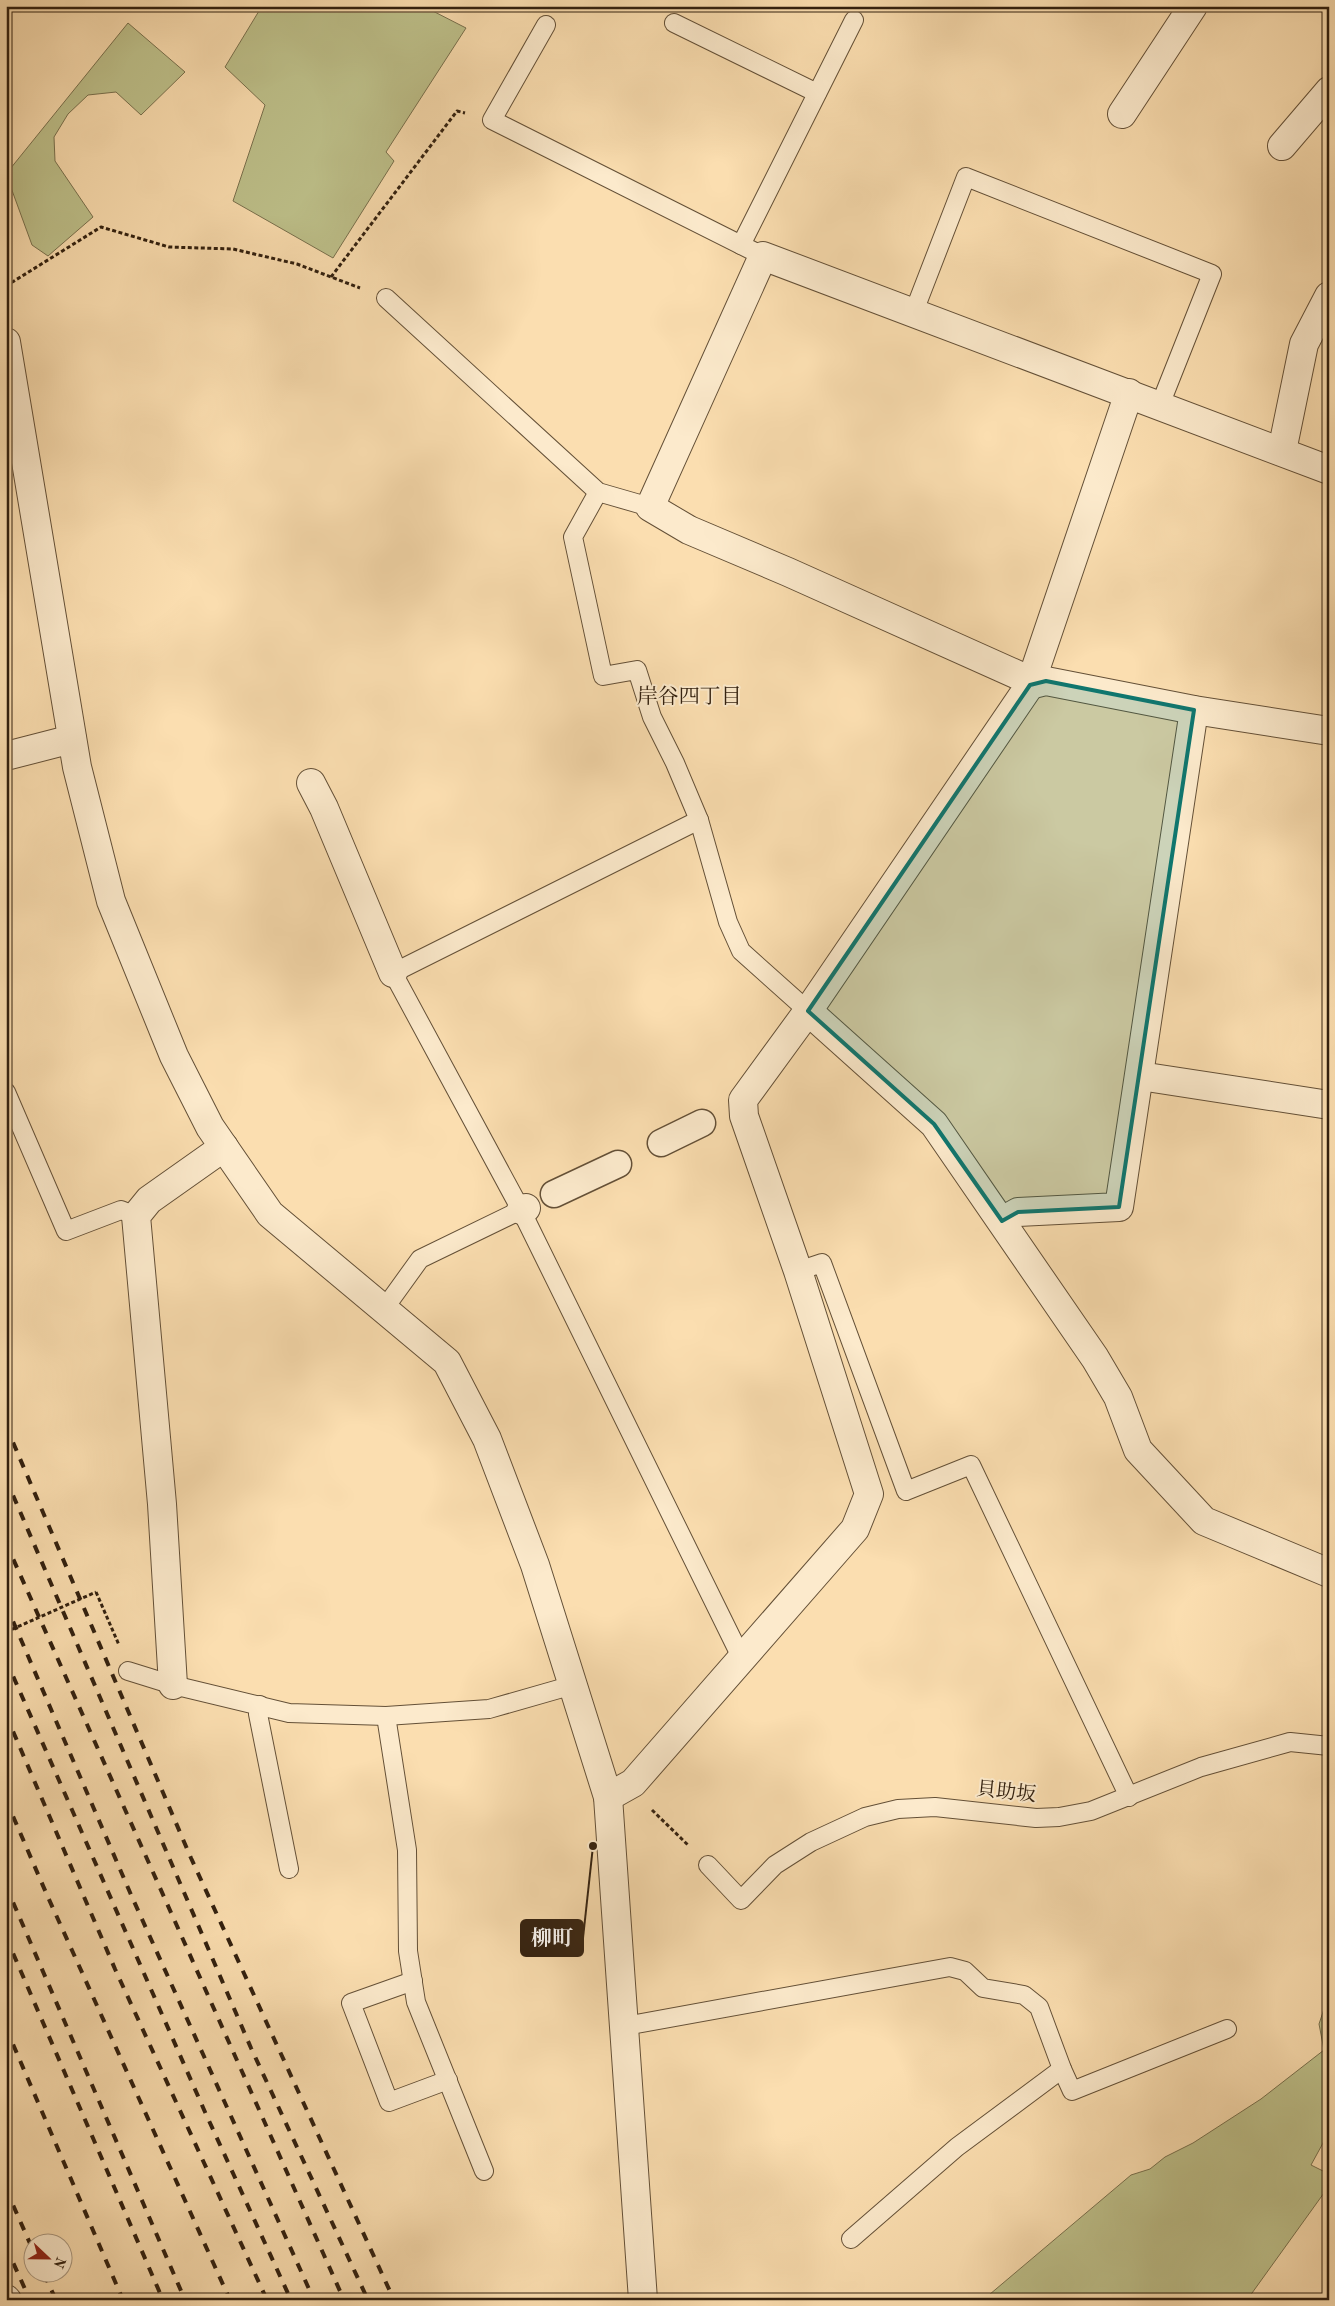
<svg xmlns="http://www.w3.org/2000/svg" width="1335" height="2306" font-family="'Old Standard TT','Noto Serif JP',serif">
  <style>
    .green { fill: #bec18b; stroke: #78704d }
    .lines { fill: none; stroke-linecap: round; stroke-linejoin: round }
    .service-casing { stroke: #645037; stroke-width: 20 }
    .pedestrian-casing { stroke: #645037; stroke-width: 29 }
    .minor-casing { stroke: #645037; stroke-width: 30 }
    .tertiary-casing { stroke: #645037; stroke-width: 30 }
    .path { stroke: #32200f; stroke-width: 3; stroke-dasharray: 4 2.5; stroke-linecap: butt }
    .service { stroke: #fceacc; stroke-width: 18 }
    .pedestrian { stroke: #fceacc; stroke-width: 26 }
    .minor { stroke: #fceacc; stroke-width: 28 }
    .tertiary { stroke: #fceacc; stroke-width: 28 }
    .rail { stroke: #32200f; stroke-width: 4; stroke-dasharray: 9 9; stroke-linecap: butt }
    .path-bridge { stroke: #32200f; stroke-width: 3; stroke-dasharray: 4 2.5; stroke-linecap: butt }
    .marked { fill: #0f766e; fill-opacity: 0.2; stroke: #0f766e; stroke-width: 4; stroke-linejoin: round }
    .labels { text-anchor: middle; dominant-baseline: central; stroke-width: 4; stroke-linejoin: round; paint-order: stroke }
    .street-label { font-size: 20px; fill: #32200f; stroke: #fceacc }
    .neighbourhood-label { font-size: 21px; fill: #32200f; stroke: #fceacc }
    .leader { fill: none; stroke: #32200f; stroke-width: 2 }
    .callout-dot { fill: #32200f; stroke: #fceacc; stroke-width: 2 }
    .callout { fill: #32200f; stroke: #32200f; stroke-width: 2 }
    .callout-label { font-size: 21px; text-anchor: middle; font-weight: bold; fill: #fff }
  </style>
  <rect width="100%" height="100%" fill="#fbdeb0"/>
  <filter id="stains"><feTurbulence type="fractalNoise" baseFrequency=".004" numOctaves="4"/><feColorMatrix values="0 0 0 0 .2 0 0 0 0 .09 0 0 0 0 .02 0 0 0 .5 -.17"/></filter>
  <radialGradient id="worn" r=".72"><stop offset=".6" stop-color="#630" stop-opacity="0"/><stop offset="1" stop-color="#630" stop-opacity=".3"/></radialGradient>
  <g class="green">
    <polygon points="262,6 423,6 466,28 386,152 394,161 333,258 233,201 265,105 225,67"/>
    <polygon points="128,23 185,72 141,115 116,92 88,95 68,114 54,137 55,161 93,217 48,256 32,245 6,174"/>
    <polygon points="1329,1994 1329,2132 1311,2165 1329,2174 1329,2186 1247,2300 983,2300 1131,2175 1150,2169 1165,2157 1193,2143 1261,2099 1324,2050 1319,2024"/>
  </g>
  <g class="lines">
    <g class="service-casing">
      <g id="service">
        <polyline points="674,23 817,93"/>
        <polyline points="546,25 492,120 763,256"/>
        <polyline points="741,245 854,20"/>
        <polyline points="386,298 598,492 650,507"/>
        <polyline points="913,314 966,177 1212,274 1160,405"/>
        <polyline points="598,492 573,537 603,676 637,670 652,717 675,763 699,820 728,922 741,951 808,1011"/>
        <polyline points="699,820 393,973 521,1210 742,1659"/>
        <polyline points="6,1092 66,1231 121,1210 136,1216"/>
        <polyline points="798,1271 822,1263 906,1491 971,1465 1129,1797"/>
        <polyline points="384,1309 420,1259 521,1210"/>
        <polyline points="128,1671 173,1685 289,1713 386,1716 489,1709 573,1685"/>
        <polyline points="260,1705 258,1714 289,1869"/>
        <polyline points="386,1716 407,1850 408,1951 416,2002 484,2171"/>
        <polyline points="708,1865 741,1900 775,1865 811,1842 865,1817 898,1809 935,1807 1036,1818 1059,1817 1091,1811 1201,1767 1290,1742 1329,1746"/>
        <polyline points="413,1981 351,2003 389,2102 448,2080"/>
        <polyline points="625,2026 950,1967 965,1971 983,1988 1024,1995 1039,2007 1062,2069 1072,2091 1227,2029"/>
        <polyline points="851,2239 957,2147 1062,2069"/>
      </g>
    </g>
    <g class="pedestrian-casing">
      <g id="pedestrian">
        <polyline points="661,1143 702,1123"/>
        <polyline points="554,1194 618,1164"/>
      </g>
    </g>
    <g class="minor-casing">
      <g id="minor">
        <polyline points="1122,114 1193,6"/>
        <polyline points="1282,146 1329,91"/>
        <polyline points="1282,451 1304,344 1329,296"/>
        <polyline points="1329,470 763,256 650,507 689,530 788,572 1020,676 1030,685 1046,681 1194,710 1329,731"/>
        <polyline points="6,756 72,739"/>
        <polyline points="311,783 324,808 393,973"/>
        <polyline points="808,1011 934,1124 1095,1358 1118,1397 1138,1450 1204,1521 1329,1573"/>
        <polyline points="1140,1076 1329,1105"/>
        <polyline points="521,1210 526,1208"/>
        <polyline points="1002,1221 1018,1212 1119,1207 1194,710"/>
        <polyline points="173,1685 162,1504 136,1216 149,1200 224,1147"/>
        <polyline points="608,1797 633,1783 855,1529 869,1494 798,1271 744,1116 743,1100 808,1011 1030,685 1129,393"/>
        <polyline points="6,2299 7,2300"/>
      </g>
    </g>
    <g class="tertiary-casing">
      <polyline id="tertiary" points="6,342 77,767 111,901 174,1056 210,1127 270,1214 447,1362 487,1439 535,1565 608,1797 643,2300"/>
    </g>
    <g class="path">
      <polyline points="331,277 457,111 465,113"/>
      <polyline points="6,286 101,227 169,247 233,249 297,264 360,288"/>
      <polyline points="96,1592 119,1645"/>
      <polyline points="652,1810 689,1846"/>
    </g>
    <use href="#service" class="service"/>
    <use href="#pedestrian" class="pedestrian"/>
    <use href="#minor" class="minor"/>
    <use href="#tertiary" class="tertiary"/>
    <g class="rail">
      <polyline points="6,1426 191,1858 394,2300"/>
      <polyline points="6,1479 251,2048 368,2300"/>
      <polyline points="6,1543 344,2300"/>
      <polyline points="6,1605 132,1897 314,2300"/>
      <polyline points="6,1660 205,2112 291,2300"/>
      <polyline points="6,1715 115,1969 267,2300"/>
      <polyline points="6,1800 47,1895 230,2300"/>
      <polyline points="6,1886 185,2300"/>
      <polyline points="6,1937 163,2300"/>
      <polyline points="6,2028 123,2300"/>
      <polyline points="6,2189 32,2248"/>
      <polyline points="6,2247 30,2300"/>
      <polyline points="44,2274 56,2300"/>
    </g>
    <polyline class="path-bridge" points="6,1632 96,1592"/>
  </g>
  <path class="marked" d="M1046,681L1194,710L1119,1207L1018,1212L1002,1221L934,1124L808,1011L1030,685Z"/>
  <g class="labels">
    <g class="street-label">
      <text transform="translate(1006 1793) rotate(6)">貝助坂</text>
    </g>
    <g class="neighbourhood-label">
      <text x="689" y="697">岸谷四丁目</text>
    </g>
  </g>
  <path class="leader" d="M593 1846L583 1938"/>
  <circle class="callout-dot" cx="593" cy="1846" r="5"/>
  <rect class="callout" x="521" y="1920" width="62" height="36" rx="5"/>
  <g class="callout-label">
    <text x="552" y="1945">柳町</text>
  </g>
  <rect width="1335" height="2306" fill="none" stroke="#fbdeb0" stroke-width="25"/>
  <rect x="8" y="8" width="1320" height="2291" fill="none" stroke="#32200f" stroke-width="2.5"/>
  <rect x="12" y="12" width="1310" height="2281" fill="none" stroke="#32200f"/>
  <g transform="translate(48 2258) rotate(112)"><circle r="24" fill="#fceacc" stroke="#ab9980"/>
  <path d="M0-4L9 19L0 12L-9 19Z" fill="#8f2418"/>
  <text y="-8" font-size="14" font-weight="bold" text-anchor="middle" fill="#32200f">N</text>
  </g>
  <rect width="100%" height="100%" filter="url(#stains)"/>
  <rect width="100%" height="100%" fill="url(#worn)"/>
</svg>
